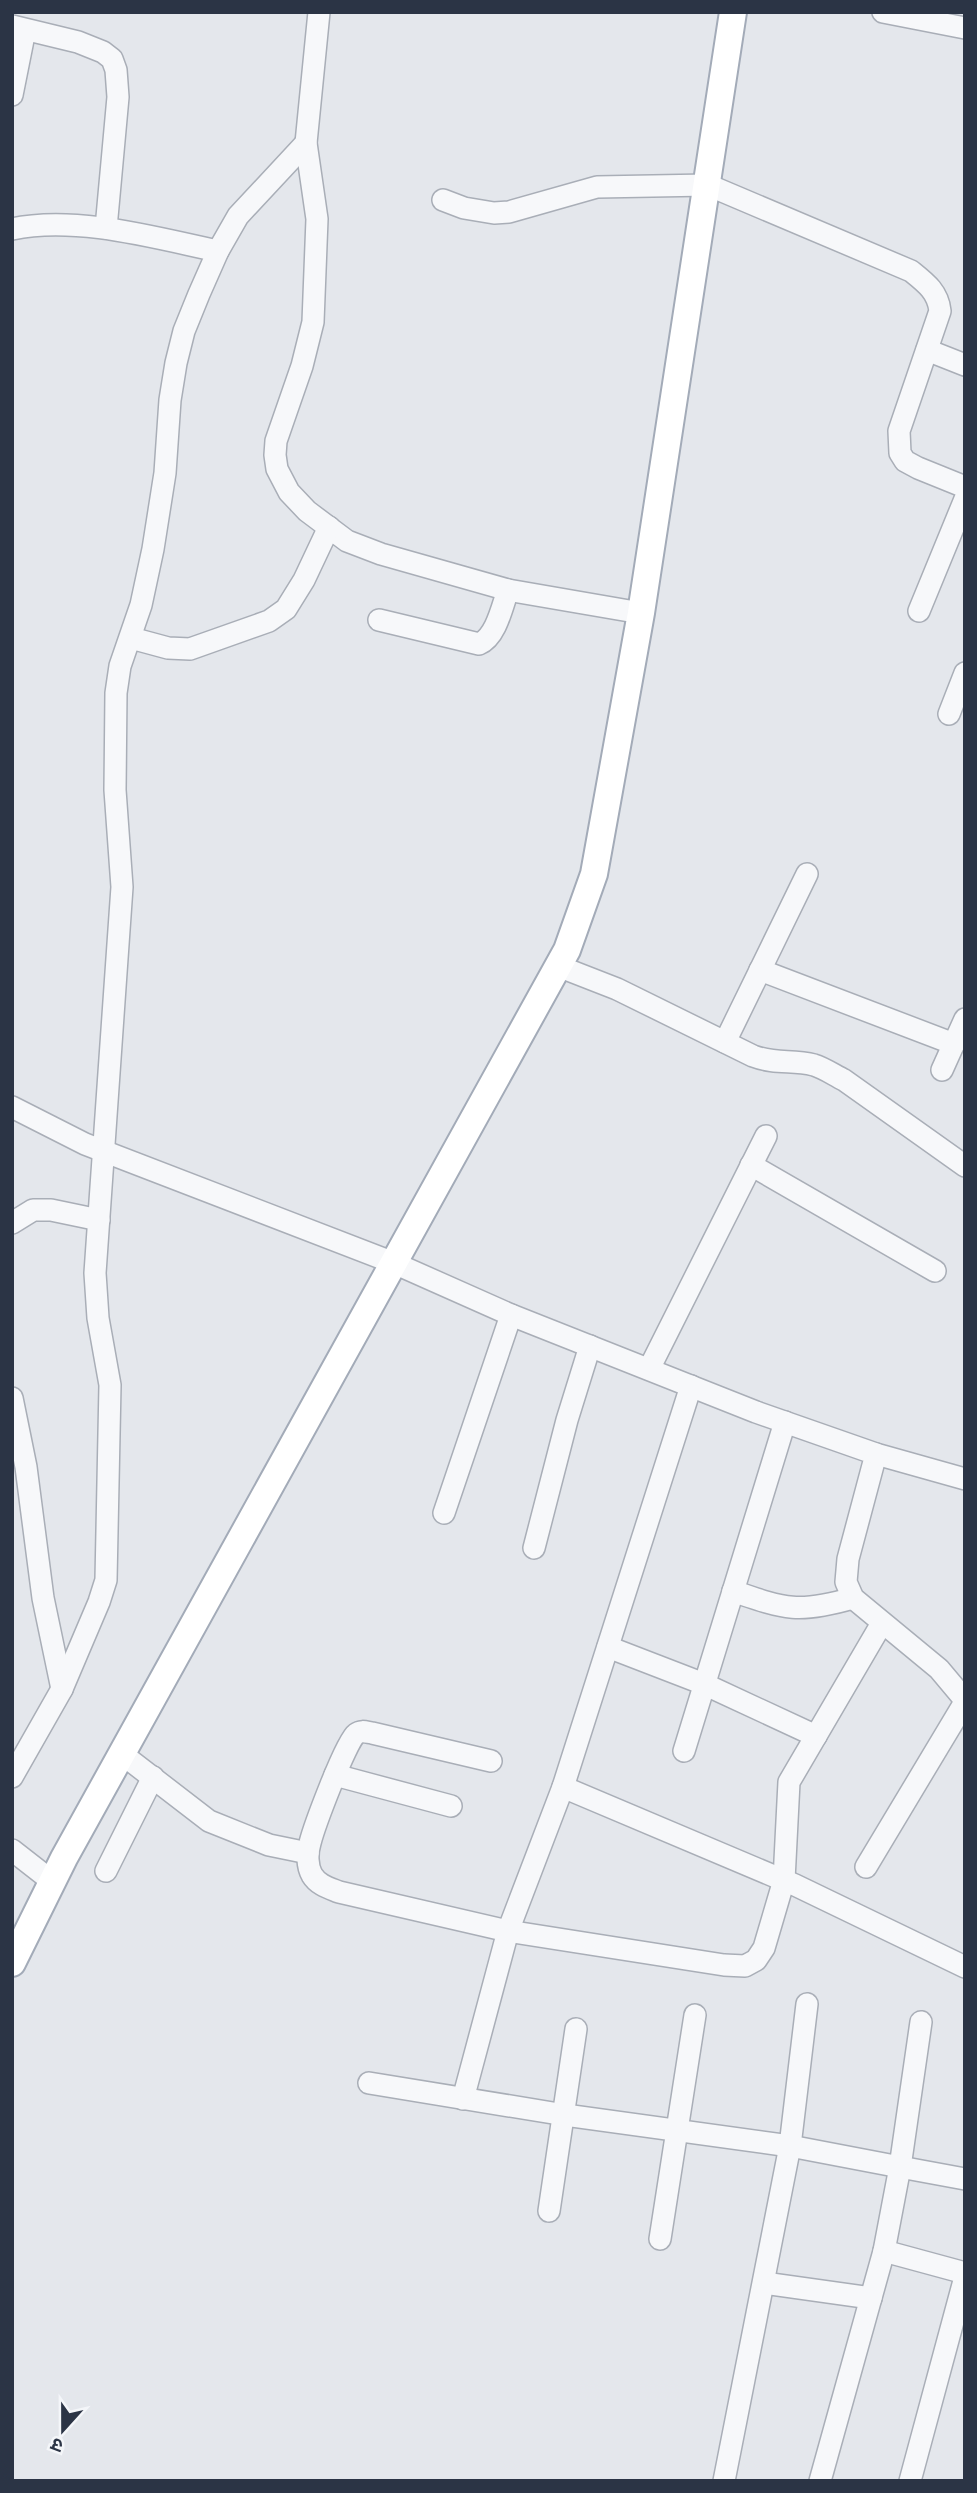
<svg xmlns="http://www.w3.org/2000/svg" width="977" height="2493" font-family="'IBM Plex Sans','Noto Sans Devanagari',sans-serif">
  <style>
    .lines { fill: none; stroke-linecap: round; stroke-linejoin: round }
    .minor-casing { stroke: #a9aeb7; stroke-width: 24 }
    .major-casing { stroke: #a3abb8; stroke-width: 30 }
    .minor { stroke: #f7f8fa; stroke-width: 21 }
    .major { stroke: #fff; stroke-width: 26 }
  </style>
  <rect width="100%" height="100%" fill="#e4e7ec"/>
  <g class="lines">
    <g class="minor-casing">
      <g id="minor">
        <polyline points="319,12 306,143 317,219 313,322 302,366 276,441 275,455 277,469 289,492 307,511 347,541 381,554 508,590 641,613"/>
        <polyline points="883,12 965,28"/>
        <polyline points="12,26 78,42 103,52 112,59 116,70 118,97 106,228"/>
        <polyline points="12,95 25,30"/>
        <path d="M443,200L464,208L494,213L509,212L597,187L708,185L911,271C926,283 938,292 940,311L899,431L900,453L905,461L918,468L965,487"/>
        <path d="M12,229C75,215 156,238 218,251"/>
        <polyline points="927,350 965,365"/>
        <polyline points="919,611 965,499"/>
        <path d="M379,620L479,644C496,637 502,607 508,590"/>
        <polyline points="131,638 168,648 190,649 269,621 286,609 304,580 329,527"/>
        <polyline points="949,714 965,673"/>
        <path d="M558,966L617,989L753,1056C777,1065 792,1059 814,1065C824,1068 834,1075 844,1080L965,1166"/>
        <polyline points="760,970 954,1044"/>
        <polyline points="725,1042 807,874"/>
        <polyline points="942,1070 965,1019"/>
        <polyline points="12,1107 85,1144 394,1263 511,1315 756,1412 876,1454 848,1559 846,1582 853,1598 939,1669 965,1700"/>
        <polyline points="751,1165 935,1271"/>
        <polyline points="12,1223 33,1210 51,1210 99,1220"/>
        <polyline points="649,1369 766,1136"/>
        <polyline points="12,1398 26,1467 43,1598 62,1689"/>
        <polyline points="876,1454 965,1479"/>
        <polyline points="444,1513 511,1315"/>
        <polyline points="534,1548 567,1420 590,1346"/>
        <path d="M733,1591C785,1609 798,1614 853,1598"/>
        <polyline points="608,1647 704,1684 816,1736"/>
        <polyline points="684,1751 785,1422"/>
        <polyline points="122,1754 209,1821 269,1845 308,1853"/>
        <path d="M491,1761L372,1733C366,1732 361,1730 356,1734C346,1741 314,1827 310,1843C307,1853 307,1866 312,1875C318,1885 329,1888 339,1892L508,1931L724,1965L745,1966L756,1960L764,1948L784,1880L789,1782L882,1623"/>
        <polyline points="335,1775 451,1806"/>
        <polyline points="12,1777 62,1689 99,1602 106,1580 110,1385 98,1318 95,1273 122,887 115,790 116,693 120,666 141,605 153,549 165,473 170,400 176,363 184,331 199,294 218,251 238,216 306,143"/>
        <polyline points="563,1787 795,1885 965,1967"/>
        <polyline points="12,1850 53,1882"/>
        <polyline points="866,1867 965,1702"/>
        <polyline points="106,1871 153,1777"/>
        <polyline points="369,2083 565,2115 790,2146 900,2167 921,2022"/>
        <polyline points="463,2099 508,1931 563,1787 691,1386"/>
        <polyline points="549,2211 576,2029"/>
        <polyline points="660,2239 695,2015"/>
        <polyline points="884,2251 965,2273"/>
        <polyline points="764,2283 871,2298"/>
        <polyline points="724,2481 790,2146 807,2004"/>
        <polyline points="820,2481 884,2251 900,2167 965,2179"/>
        <polyline points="910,2481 965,2277"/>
      </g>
    </g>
    <g class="major-casing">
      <polyline id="major" points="12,1963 64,1858 567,950 594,874 641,613 733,12"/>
    </g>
    <use href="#minor" class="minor"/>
    <use href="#major" class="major"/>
  </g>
  <rect width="977" height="2493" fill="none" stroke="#2b3445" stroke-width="28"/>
  <g transform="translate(63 2430) rotate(201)" stroke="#f4f6f9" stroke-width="5" paint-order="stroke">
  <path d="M0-5L12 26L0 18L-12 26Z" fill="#2b3445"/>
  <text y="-10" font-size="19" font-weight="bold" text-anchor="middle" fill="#2b3445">उ</text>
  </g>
</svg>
